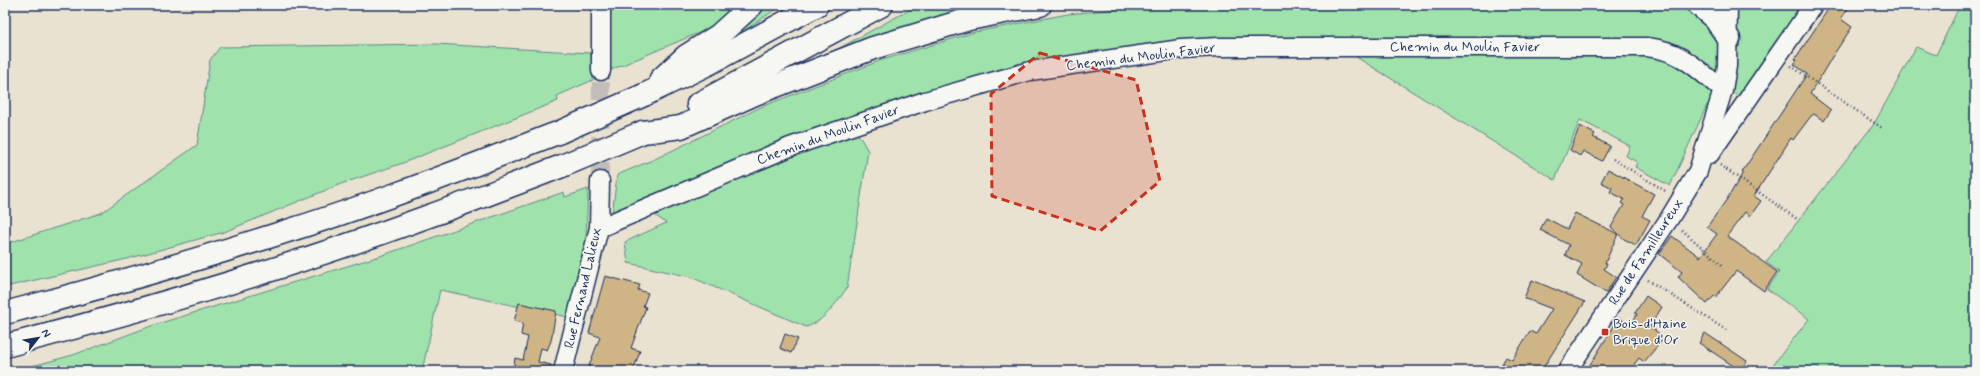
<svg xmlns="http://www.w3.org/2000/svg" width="1980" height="376" font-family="Mynerve,sans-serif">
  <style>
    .green { fill: #9fe2ac; stroke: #5d8885 }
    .building { fill: #cfb585; stroke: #1b2f5e }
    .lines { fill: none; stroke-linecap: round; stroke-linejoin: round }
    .minor-tunnel { stroke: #c1beba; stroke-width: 18; stroke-dasharray: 18 9; stroke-linecap: butt }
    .minor-casing { stroke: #1b2f5e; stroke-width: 21 }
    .highway-casing { stroke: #1b2f5e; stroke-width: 25 }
    .path { stroke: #1b2f5e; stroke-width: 2.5; stroke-dasharray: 1 3; stroke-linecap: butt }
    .minor { stroke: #f6f6f2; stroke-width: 18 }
    .highway { stroke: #f6f6f2; stroke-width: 22 }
    .highway-bridge-casing { stroke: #1b2f5e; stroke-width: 25; stroke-linecap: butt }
    .highway-bridge { stroke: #f6f6f2; stroke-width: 22 }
    .marked { fill: #c8321e; fill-opacity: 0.2; stroke: #c8321e; stroke-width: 3; stroke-dasharray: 8 5; stroke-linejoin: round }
    .poi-dot { fill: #c8321e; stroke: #f6f6f2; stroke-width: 1.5 }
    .labels { text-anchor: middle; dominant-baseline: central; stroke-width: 3; stroke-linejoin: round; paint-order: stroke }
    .street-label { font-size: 14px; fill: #1b2f5e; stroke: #f6f6f2 }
    .poi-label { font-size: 14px; fill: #1b2f5e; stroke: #f6f6f2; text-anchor: start }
  </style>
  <rect width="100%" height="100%" fill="#eae2d1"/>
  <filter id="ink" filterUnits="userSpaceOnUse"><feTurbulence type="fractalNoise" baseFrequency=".025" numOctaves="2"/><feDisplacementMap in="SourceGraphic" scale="8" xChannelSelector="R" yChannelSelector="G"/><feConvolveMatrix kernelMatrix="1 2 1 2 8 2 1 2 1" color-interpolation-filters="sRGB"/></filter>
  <g filter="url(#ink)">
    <g class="green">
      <polygon points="605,5 739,5 710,28 611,70"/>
      <polygon points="763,5 782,5 717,49"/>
      <polygon points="918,5 997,5 794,73"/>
      <path d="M1400,5H1670C1693,10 1716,26 1719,51C1720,57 1719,63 1719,69L1711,72L1723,90L1718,110L1707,105L1670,186L1635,167L1637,162L1626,156L1630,146L1580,120L1555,180L1340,47L1103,60L850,127L860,137L868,151L847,288C836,303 824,322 806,327L691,277L628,263L625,242L666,223L646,209L611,223L617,175L657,158L761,107L879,61L975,32L1068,14L1138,7Z"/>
      <polygon points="1738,5 1798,5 1799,13 1739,97 1732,92 1734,39"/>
      <polygon points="1960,5 1975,5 1975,371 1768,371 1809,319 1767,289 1779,272 1766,262 1874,124 1916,47 1936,55"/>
      <polygon points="436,44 591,53 593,80 557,96 558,101 403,163 341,184 224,232 127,259 5,287 5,244 101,213 197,145 210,60 220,47"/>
      <polygon points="588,189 586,238 568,317 440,290 422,371 14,371 73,355 154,325 380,256 564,192 565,197"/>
    </g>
    <g class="building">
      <polygon points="1831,5 1850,5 1841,19 1852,27 1832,57 1810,94 1831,110 1824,121 1814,114 1811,116 1793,140 1791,138 1754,196 1761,201 1750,216 1745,212 1727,236 1777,272 1764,291 1736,271 1716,297 1714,296 1707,304 1678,277 1682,272 1659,254 1672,236 1700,257 1717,234 1707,227 1727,199 1743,173 1742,172 1807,74 1794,64 1797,60 1795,59"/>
      <polygon points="1580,126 1595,134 1593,137 1610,146 1602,161 1583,151 1580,156 1570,150"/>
      <polygon points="1608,169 1654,194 1642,216 1650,220 1636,245 1624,239 1611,227 1624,205 1621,203 1624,199 1610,192 1612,188 1601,182"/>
      <polygon points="1575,213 1618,234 1605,263 1607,264 1604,269 1616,277 1606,293 1577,275 1582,264 1565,255 1569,245 1540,230 1546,218 1567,229"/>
      <polygon points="605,276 640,285 638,290 648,293 643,306 646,307 631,348 640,351 633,371 587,371 600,337 589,333"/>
      <polygon points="1532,280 1585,302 1541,371 1498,371 1506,357 1512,360 1530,331 1536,334 1552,309 1524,298"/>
      <polygon points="1646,296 1662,307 1650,326 1664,338 1644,362 1639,358 1629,371 1586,371 1619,318 1628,324 1630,321 1633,322 1637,314 1635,313"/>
      <polygon points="519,303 556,311 551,341 547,350 541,348 538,362 551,365 550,371 513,371 515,358 523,360 528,337 521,335 523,323 514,321"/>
      <polygon points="1705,333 1747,361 1741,371 1699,343"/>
      <polygon points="785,334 798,339 791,353 780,348"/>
    </g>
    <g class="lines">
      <polyline class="minor-tunnel" points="600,181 601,71"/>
      <g class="minor-casing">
        <g id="minor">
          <polyline points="601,5 601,71"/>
          <polyline points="1710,154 1813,5"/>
          <path d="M599,228L790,147L925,101L1030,71L1181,49L1219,47H1646C1681,50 1697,69 1723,90"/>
          <polyline points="563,371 599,228 600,181"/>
          <polyline points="1567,371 1669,219 1698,171 1723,90 1727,66 1728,5"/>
        </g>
      </g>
      <g class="highway-casing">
        <g id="highway">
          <polyline points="1699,5 1715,19 1729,39"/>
          <polyline points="661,79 686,56 719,35 752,5"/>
          <polyline points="644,95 710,63 817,5"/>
          <polyline points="698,104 882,5"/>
          <polyline points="643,132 681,127 755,94 873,48 969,19 1040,5"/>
          <path d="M5,313C98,289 190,262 281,233C376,204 468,167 560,132"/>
          <path d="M5,346C148,309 291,267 429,216C474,200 518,183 562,166"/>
        </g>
      </g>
      <g class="path">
        <polyline points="1791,66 1882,128"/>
        <polyline points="1613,159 1667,192"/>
        <polyline points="1720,165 1797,219"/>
        <polyline points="1682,230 1722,265"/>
        <polyline points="1648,280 1726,330"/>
      </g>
      <use href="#minor" class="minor"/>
      <use href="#highway" class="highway"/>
      <g class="highway-bridge-casing">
        <g id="highway-bridge">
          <polyline points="560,132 644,95"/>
          <polyline points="562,166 643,132"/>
        </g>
      </g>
      <use href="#highway-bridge" class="highway-bridge"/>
    </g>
  </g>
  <path class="marked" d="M1040,53L1136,80L1160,181L1100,231L992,196L991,94Z"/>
  <rect class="poi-dot" x="1601" y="328" width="8" height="8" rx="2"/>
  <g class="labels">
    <g class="street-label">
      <text x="1465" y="47">Chemin du Moulin Favier</text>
      <text transform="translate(1141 57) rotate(-7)">Chemin du Moulin Favier</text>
      <text transform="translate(828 135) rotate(-20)">Chemin du Moulin Favier</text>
      <text transform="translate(1646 252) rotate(-57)">Rue de Familleureux</text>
      <text transform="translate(583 288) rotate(-77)">Rue Fernand Lalieux</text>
    </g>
    <g class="poi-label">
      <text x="1613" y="324">Bois-d'Haine<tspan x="1613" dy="16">Brique d'Or</tspan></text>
    </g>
  </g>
  <rect width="1980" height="376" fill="none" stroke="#f6f6f2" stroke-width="20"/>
  <rect x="10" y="10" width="1960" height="356" fill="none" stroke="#1b2f5e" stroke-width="1.5" filter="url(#ink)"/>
  <g transform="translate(38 338) rotate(59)" stroke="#f6f6f2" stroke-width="3" paint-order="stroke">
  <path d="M0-3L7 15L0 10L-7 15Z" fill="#1b2f5e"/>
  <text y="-6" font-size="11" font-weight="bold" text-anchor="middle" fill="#1b2f5e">N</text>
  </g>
</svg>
